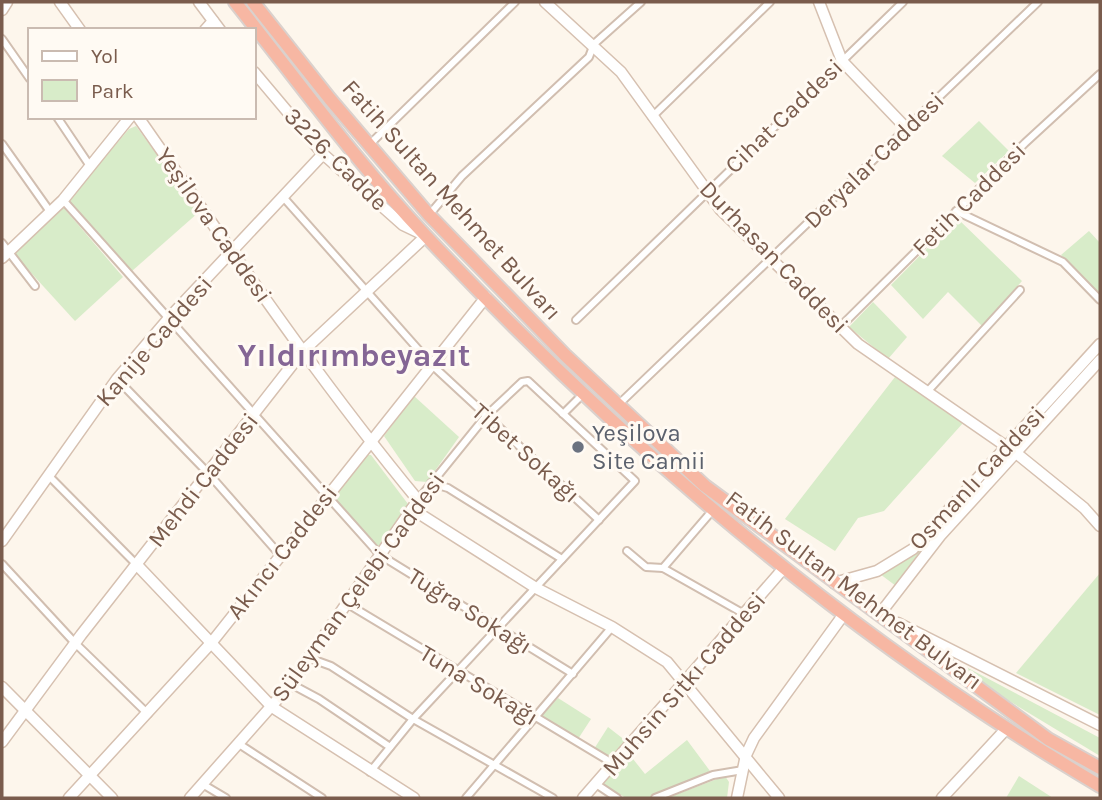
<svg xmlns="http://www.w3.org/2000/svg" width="1102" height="800" font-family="Karla,sans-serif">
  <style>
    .green { fill: #d8ecc9 }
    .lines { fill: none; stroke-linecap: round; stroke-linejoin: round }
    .street-casing { stroke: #d1beb0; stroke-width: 10 }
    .secondary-casing { stroke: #d6c0b0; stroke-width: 13 }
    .highway-casing { stroke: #dad1cd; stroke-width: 16 }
    .street { stroke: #fff; stroke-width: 6 }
    .secondary { stroke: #fff; stroke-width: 10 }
    .highway { stroke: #f7b7a3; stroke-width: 12 }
    .worship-dot { fill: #6b7280; stroke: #fffaf3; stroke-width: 2.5 }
    .labels { text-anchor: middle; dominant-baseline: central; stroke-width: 6; stroke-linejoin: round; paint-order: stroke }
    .street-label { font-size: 24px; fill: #7a5c4d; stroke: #fffaf3 }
    .worship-label { font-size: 24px; fill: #5b616d; stroke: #fffaf3; text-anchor: start }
    .district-label { font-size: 32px; font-weight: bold; fill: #846695; stroke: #fffaf3 }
  </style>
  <rect width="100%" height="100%" fill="#fdf6ec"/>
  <g class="green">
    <polygon points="979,121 1009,151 975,183 942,156"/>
    <polygon points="136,126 199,212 132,271 68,200 129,129"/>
    <polygon points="63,207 123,277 75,321 13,253"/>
    <polygon points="957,218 1022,281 982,326 948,292 923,319 891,285"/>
    <polygon points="1089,231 1100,243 1100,294 1061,255"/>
    <polygon points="873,302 907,337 888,359 849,327"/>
    <polygon points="895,377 963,423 884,511 858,518 835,551 785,519"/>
    <polygon points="414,396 459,437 427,482 415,481 384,436"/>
    <polygon points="366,455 371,455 408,504 378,547 332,495"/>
    <polygon points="930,540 896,586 880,574 904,561"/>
    <polygon points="1100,573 1100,715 1016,673"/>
    <polygon points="949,658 1100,738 1100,756 991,690"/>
    <polygon points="558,698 591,719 578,739 540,718"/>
    <polygon points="608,727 626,741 610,758 594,749"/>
    <polygon points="687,740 710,771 648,798 626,798 603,784 629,754 645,774"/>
    <polygon points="725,776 729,782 727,798 667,798"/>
    <polygon points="1019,776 1053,798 1006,798"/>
  </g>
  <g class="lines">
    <g class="street-casing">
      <g id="street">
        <polyline points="2,39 30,79"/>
        <polyline points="57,117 90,166"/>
        <polyline points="652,117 770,2"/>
        <polyline points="2,144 51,213"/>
        <polyline points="369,145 515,2"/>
        <polyline points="284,198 432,365 599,520"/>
        <polyline points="63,200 380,555 573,674"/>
        <polyline points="956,211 1063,262 1100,300"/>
        <polyline points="429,215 462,176 589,57 594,44 641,2"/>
        <polyline points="2,243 35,286"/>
        <polyline points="576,320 903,2"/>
        <polyline points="840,327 1025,143 1100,74"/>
        <polyline points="117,379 208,473 280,555"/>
        <polyline points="927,392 1020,290"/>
        <polyline points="618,405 1038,2"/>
        <polyline points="563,414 583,394"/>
        <polyline points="50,477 138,566"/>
        <polyline points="431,483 448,488 562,559"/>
        <polyline points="627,551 646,567 663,568"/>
        <polyline points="2,564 75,643 148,714"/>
        <polyline points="663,568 746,615"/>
        <polyline points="663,568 712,511"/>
        <polyline points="346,603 614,764"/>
        <polyline points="309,658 331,666 413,719 553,798"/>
        <polyline points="291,684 319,699 390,747"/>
        <polyline points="239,744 322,798"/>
        <polyline points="370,772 413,719 635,481 528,381 522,382 486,416 418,500"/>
        <polyline points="596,784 617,798"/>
        <polyline points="204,785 226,798"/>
        <polyline points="466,798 612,627"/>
        <polyline points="655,798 713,775 743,770"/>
      </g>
    </g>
    <g class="secondary-casing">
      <g id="secondary">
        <polyline points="60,2 80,30"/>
        <polyline points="199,2 220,30"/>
        <polyline points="545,2 621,72 720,209 858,344 1007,447"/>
        <polyline points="819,2 842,61 906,128"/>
        <polyline points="2,10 7,2"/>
        <polyline points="205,30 213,21"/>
        <path d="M138,117C229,247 317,378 418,500L291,684L190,798"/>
        <polyline points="2,258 63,200 130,117"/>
        <polyline points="1016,453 1084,508 1100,526"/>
        <polyline points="412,509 536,588 612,627 667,662 779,798"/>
        <polyline points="2,541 117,379 169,318 323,154"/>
        <polyline points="138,566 272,707 414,798"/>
        <polyline points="834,583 877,571 913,549 1100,344"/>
        <polyline points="884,617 879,615 940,536 1100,360"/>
        <polyline points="898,623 1100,725"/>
        <polyline points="2,687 112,798"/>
        <polyline points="2,742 81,635 303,351 426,236 403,225 323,154 254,72"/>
        <polyline points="69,798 212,642 486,297"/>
        <polyline points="583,798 783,569"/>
        <polyline points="737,798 746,755 754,738 844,614"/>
        <polyline points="942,798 1007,728"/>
      </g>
    </g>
    <g class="highway-casing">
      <g id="highway">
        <path d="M235,2C297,80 357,163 425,235C625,448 849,638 1100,786"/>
        <polyline points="253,2 330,99 429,215 565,355 705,486 1048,739 1100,768"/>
      </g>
    </g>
    <use href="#street" class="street"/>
    <use href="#secondary" class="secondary"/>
    <use href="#highway" class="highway"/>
  </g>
  <circle class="worship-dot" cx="578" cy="447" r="7"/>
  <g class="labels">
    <g class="street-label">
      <text transform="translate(784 116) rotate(-44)">Cihat Caddesi</text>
      <text transform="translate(336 159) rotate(45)">3226. Cadde</text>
      <text transform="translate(874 160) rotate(-44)">Deryalar Caddesi</text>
      <text transform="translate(969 199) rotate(-45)">Fetih Caddesi</text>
      <text transform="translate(452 200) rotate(48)">Fatih Sultan Mehmet Bulvarı</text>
      <text transform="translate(214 225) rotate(55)">Yeşilova Caddesi</text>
      <text transform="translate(774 257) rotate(46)">Durhasan Caddesi</text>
      <text transform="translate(154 341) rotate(-49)">Kanije Caddesi</text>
      <text transform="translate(526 453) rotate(42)">Tibet Sokağı</text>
      <text transform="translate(977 478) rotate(-47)">Osmanlı Caddesi</text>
      <text transform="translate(203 480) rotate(-52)">Mehdi Caddesi</text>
      <text transform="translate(282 552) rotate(-52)">Akıncı Caddesi</text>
      <text transform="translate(358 587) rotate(-54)">Süleyman Çelebi Caddesi</text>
      <text transform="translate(854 590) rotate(37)">Fatih Sultan Mehmet Bulvarı</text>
      <text transform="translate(470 611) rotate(32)">Tuğra Sokağı</text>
      <text transform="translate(684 684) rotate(-49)">Muhsin Sıtkı Caddesi</text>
      <text transform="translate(479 685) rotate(31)">Tuna Sokağı</text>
    </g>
    <g class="worship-label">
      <text x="592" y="433">Yeşilova<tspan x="592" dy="28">Site Camii</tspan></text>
    </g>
    <g class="district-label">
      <text x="354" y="355">Yıldırımbeyazıt</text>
    </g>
  </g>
  <rect width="1102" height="800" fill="none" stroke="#7a5c4d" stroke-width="7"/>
  <rect x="28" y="28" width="228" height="91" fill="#fffaf3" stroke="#cabbb1" stroke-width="2"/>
  <rect x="42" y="51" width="35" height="10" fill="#ffffff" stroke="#cabbb1" stroke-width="2"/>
  <text x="91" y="63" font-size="21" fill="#7a5c4d">Yol</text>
  <rect x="42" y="80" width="35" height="21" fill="#d8ecc9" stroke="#cabbb1" stroke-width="2"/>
  <text x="91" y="98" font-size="21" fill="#7a5c4d">Park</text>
</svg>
